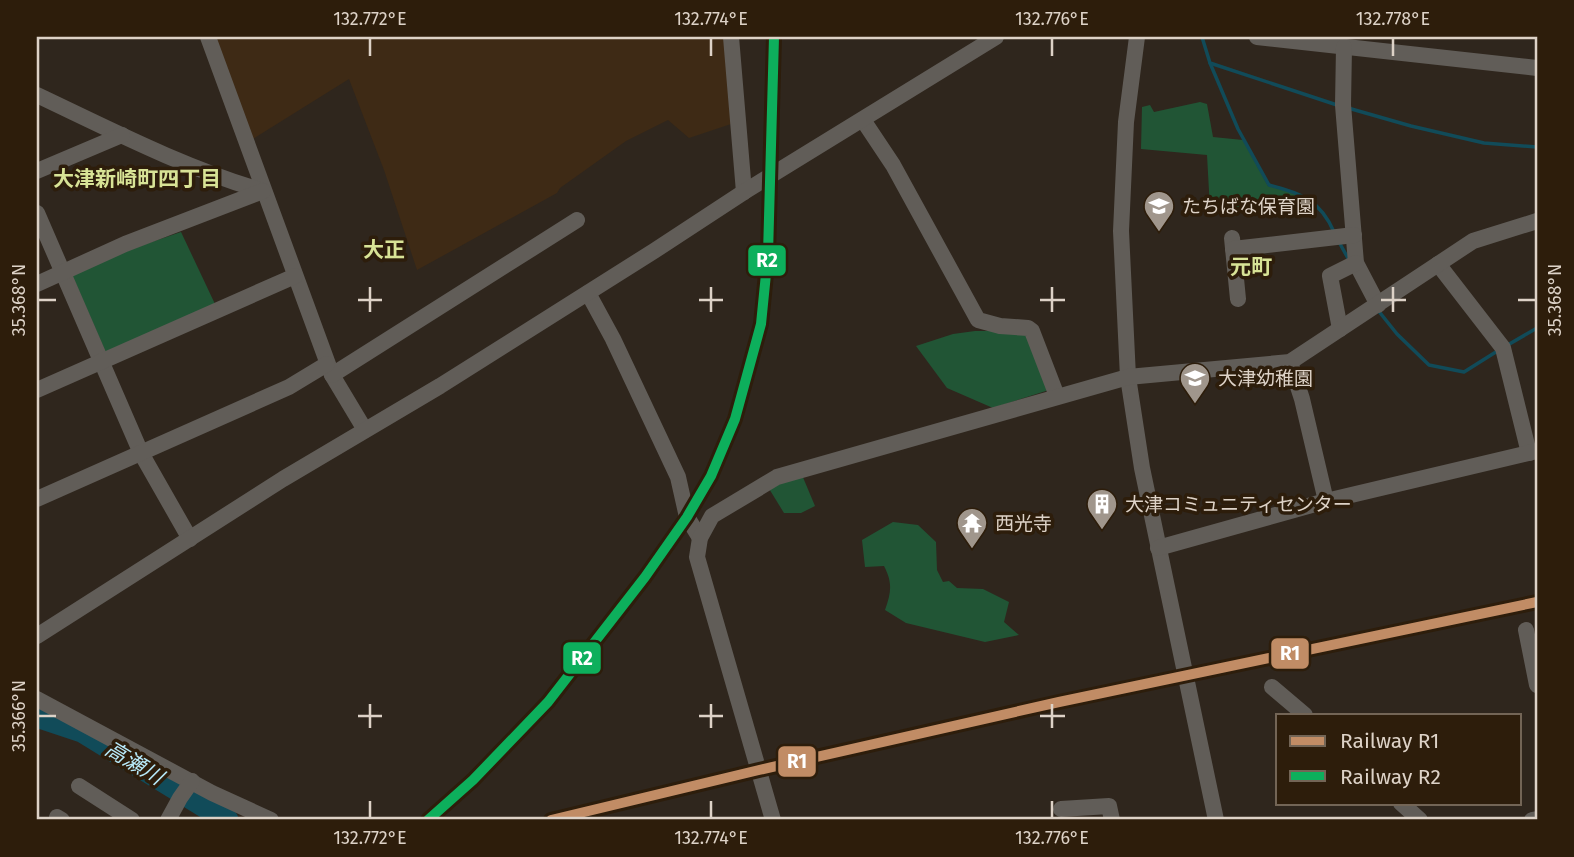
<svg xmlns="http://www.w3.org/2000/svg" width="1574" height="857" font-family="'Fira Sans','Noto Sans JP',sans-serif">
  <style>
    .built { fill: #3e2a15 }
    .green { fill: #215535 }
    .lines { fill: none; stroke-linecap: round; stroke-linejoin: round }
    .stream { stroke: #114b59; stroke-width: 3.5 }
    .river { stroke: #114b59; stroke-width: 23 }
    .minor { stroke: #615d58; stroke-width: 16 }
    .rail-1-casing { stroke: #2d1d0b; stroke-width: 16 }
    .rail-2-casing { stroke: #2d1d0b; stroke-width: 16 }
    .rail-1 { stroke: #c18c65; stroke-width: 10 }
    .rail-2 { stroke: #0daf5c; stroke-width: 10 }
    .ticks { fill: none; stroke: #ddd2c7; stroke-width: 2.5 }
    .labels { text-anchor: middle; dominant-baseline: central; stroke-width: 7; stroke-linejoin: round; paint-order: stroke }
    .poi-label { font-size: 19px; fill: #ddd2c7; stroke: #2d1d0b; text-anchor: start }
    .neighbourhood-label { font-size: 21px; font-weight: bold; fill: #d8e396; stroke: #2d1d0b }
    .water-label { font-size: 21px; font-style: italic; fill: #b8eafa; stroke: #2d1d0b }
    .line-badge { stroke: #2d1d0b; stroke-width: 2.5 }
    .badge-label { font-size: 19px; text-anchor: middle; font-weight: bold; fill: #fff }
    .neatline { fill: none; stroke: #ddd2c7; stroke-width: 2.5 }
    .ticks-label { font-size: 18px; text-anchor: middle; fill: #ddd2c7 }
  </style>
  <rect width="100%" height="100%" fill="#2f261d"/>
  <polygon class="built" points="213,37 725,37 731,124 689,138 668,120 626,141 560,188 557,193 417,270 384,170 349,79 251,140"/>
  <g class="green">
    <polygon points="1200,102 1207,104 1213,137 1243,140 1268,186 1292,192 1311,202 1225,214 1223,208 1210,209 1207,155 1141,149 1142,107 1150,105 1154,112"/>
    <polygon points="181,232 215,304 106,353 72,275 131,249"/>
    <polygon points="975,331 1030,331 1052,389 993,408 947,388 916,346 953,334"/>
    <polygon points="802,475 815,506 801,513 784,513 768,487"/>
    <path d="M893,522L918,525L936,542L937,570L943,582L949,581L957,588L983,589L1009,602L1004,622L1019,635L985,642L906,623L885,610C891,593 893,583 884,566L865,567L862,540Z"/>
  </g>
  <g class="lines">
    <g class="stream">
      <polyline points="1199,37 1202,37 1210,63 1337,105"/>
      <path d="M1210,63L1238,129L1269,185C1301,193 1320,200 1334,232"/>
      <polyline points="1348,108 1411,126 1484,143 1537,147"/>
      <polyline points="1339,242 1349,260"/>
      <polyline points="1377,309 1397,334 1429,365 1464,372 1499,350"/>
      <polyline points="1506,346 1537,328"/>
    </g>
    <polyline class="river" points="37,716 82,731 227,820"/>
    <g class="minor">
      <polyline points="208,37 332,375 365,430"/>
      <polyline points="731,37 744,192"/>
      <polyline points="1137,37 1126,122 1121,231 1128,377 1142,468 1216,820"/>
      <polyline points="1257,37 1537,68"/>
      <polyline points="1344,47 1343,105 1356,263 1378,305"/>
      <path d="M37,95C111,130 184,168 263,191"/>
      <polyline points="863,120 893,165 978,320 1000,326 1028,328 1032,331 1057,396"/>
      <polyline points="37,171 122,135"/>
      <polyline points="37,213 141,453 190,539"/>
      <polyline points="1232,238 1238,299"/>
      <polyline points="1233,249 1354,235"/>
      <polyline points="1438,264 1503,348 1529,453"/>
      <polyline points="37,284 125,244 263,191"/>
      <polyline points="588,293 613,339 678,477 687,517 700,538"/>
      <polyline points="1340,329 1330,276 1356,263"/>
      <polyline points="1290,362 1302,399 1326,501"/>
      <polyline points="332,375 577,220"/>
      <polyline points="37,390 295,276"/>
      <polyline points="37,499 289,387 327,364"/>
      <polyline points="1158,548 1326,501 1537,451"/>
      <polyline points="1526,630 1537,685"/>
      <polyline points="37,636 283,479 440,386 654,251 744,192 996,37"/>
      <polyline points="1272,687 1305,715"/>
      <polyline points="37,699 212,793 271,820"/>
      <polyline points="79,786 132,820"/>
      <polyline points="1401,803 1420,820"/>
      <polyline points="1061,809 1109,806 1112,820"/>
      <polyline points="57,817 62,820"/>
      <polyline points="168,820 180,798 192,781"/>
      <polyline points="773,820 697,557 700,538 712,516 777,477 1128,377 1290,362 1473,241 1537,221"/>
      <polyline points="1532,820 1537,819"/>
    </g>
    <g class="rail-1-casing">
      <polyline id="rail-1" points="551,820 759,770 1059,702 1537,602"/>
    </g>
    <g class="rail-2-casing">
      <polyline id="rail-2" points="428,820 473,780 548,702 645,577 687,517 711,476 735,419 761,324 768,254 774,37"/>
    </g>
    <use href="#rail-1" class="rail-1"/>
    <use href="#rail-2" class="rail-2"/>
  </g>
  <path class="ticks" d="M370,38V56M711,38V56M1052,38V56M1393,38V56M370,287V312M711,287V312M1052,287V312M1393,287V312M38,300H56M358,300H382M699,300H723M1040,300H1065M1381,300H1406M1518,300H1536M370,704V728M711,704V728M1052,704V728M38,716H56M358,716H382M699,716H723M1040,716H1065M370,801V818M711,801V818M1052,801V818"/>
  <defs>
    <g id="school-pin" transform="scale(1.575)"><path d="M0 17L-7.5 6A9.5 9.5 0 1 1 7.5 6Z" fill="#a0968c" stroke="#2d1d0b"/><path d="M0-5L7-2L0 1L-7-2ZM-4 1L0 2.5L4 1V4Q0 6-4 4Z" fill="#fff"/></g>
    <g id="building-pin" transform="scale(1.575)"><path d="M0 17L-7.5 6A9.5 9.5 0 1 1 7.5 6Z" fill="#a0968c" stroke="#2d1d0b"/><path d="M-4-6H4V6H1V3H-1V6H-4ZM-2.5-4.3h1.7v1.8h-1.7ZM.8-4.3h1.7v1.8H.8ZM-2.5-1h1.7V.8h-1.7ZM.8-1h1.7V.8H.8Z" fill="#fff"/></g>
    <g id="temple-pin" transform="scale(1.575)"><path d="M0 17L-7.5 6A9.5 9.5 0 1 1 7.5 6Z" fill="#a0968c" stroke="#2d1d0b"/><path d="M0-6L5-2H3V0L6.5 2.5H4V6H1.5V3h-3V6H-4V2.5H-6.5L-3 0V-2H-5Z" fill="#fff"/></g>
  </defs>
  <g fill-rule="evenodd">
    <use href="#school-pin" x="1159" y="206"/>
    <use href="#school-pin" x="1195" y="378"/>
    <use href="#building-pin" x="1102" y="504"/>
    <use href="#temple-pin" x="972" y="523"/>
  </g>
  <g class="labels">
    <g class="poi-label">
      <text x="1182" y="206">たちばな保育園</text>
      <text x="1218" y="378">大津幼稚園</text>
      <text x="1125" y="504">大津コミュニティセンター</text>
      <text x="995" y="523">西光寺</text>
    </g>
    <g class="neighbourhood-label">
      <text x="137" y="179">大津新崎町四丁目</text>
      <text x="384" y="250">大正</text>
      <text x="1251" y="267">元町</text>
    </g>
    <g class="water-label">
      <text transform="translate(134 763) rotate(31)">高瀬川</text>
    </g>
  </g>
  <g class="line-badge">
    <rect x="747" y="244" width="40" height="33" rx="7" fill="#0daf5c"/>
    <rect x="1270" y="637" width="40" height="33" rx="7" fill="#c18c65"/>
    <rect x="562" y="641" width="40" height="34" rx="7" fill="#0daf5c"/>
    <rect x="777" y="745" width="40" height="33" rx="7" fill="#c18c65"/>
  </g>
  <g class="badge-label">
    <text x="767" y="267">R2</text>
    <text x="1290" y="660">R1</text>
    <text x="582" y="665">R2</text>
    <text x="797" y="768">R1</text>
  </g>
  <rect width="1574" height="857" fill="none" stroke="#2d1d0b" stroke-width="77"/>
  <rect x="1276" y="714" width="245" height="91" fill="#2d1d0b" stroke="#736556" stroke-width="2"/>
  <rect x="1290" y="736" width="35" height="10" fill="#c18c65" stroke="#736556" stroke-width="2"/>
  <text x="1340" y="748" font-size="21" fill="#ddd2c7">Railway R1</text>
  <rect x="1290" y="771" width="35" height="10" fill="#0daf5c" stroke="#736556" stroke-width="2"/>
  <text x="1340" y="784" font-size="21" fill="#ddd2c7">Railway R2</text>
  <rect x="38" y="38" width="1498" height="780" class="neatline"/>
  <g class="ticks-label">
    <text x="370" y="25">132.772°E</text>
    <text x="711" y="25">132.774°E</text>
    <text x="1052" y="25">132.776°E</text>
    <text x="1393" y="25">132.778°E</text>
    <text transform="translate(19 300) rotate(-90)" y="6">35.368°N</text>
    <text transform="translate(1555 300) rotate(-90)" y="6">35.368°N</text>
    <text transform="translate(19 716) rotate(-90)" y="6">35.366°N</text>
    <text x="370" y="844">132.772°E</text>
    <text x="711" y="844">132.774°E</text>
    <text x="1052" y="844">132.776°E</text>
  </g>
</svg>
